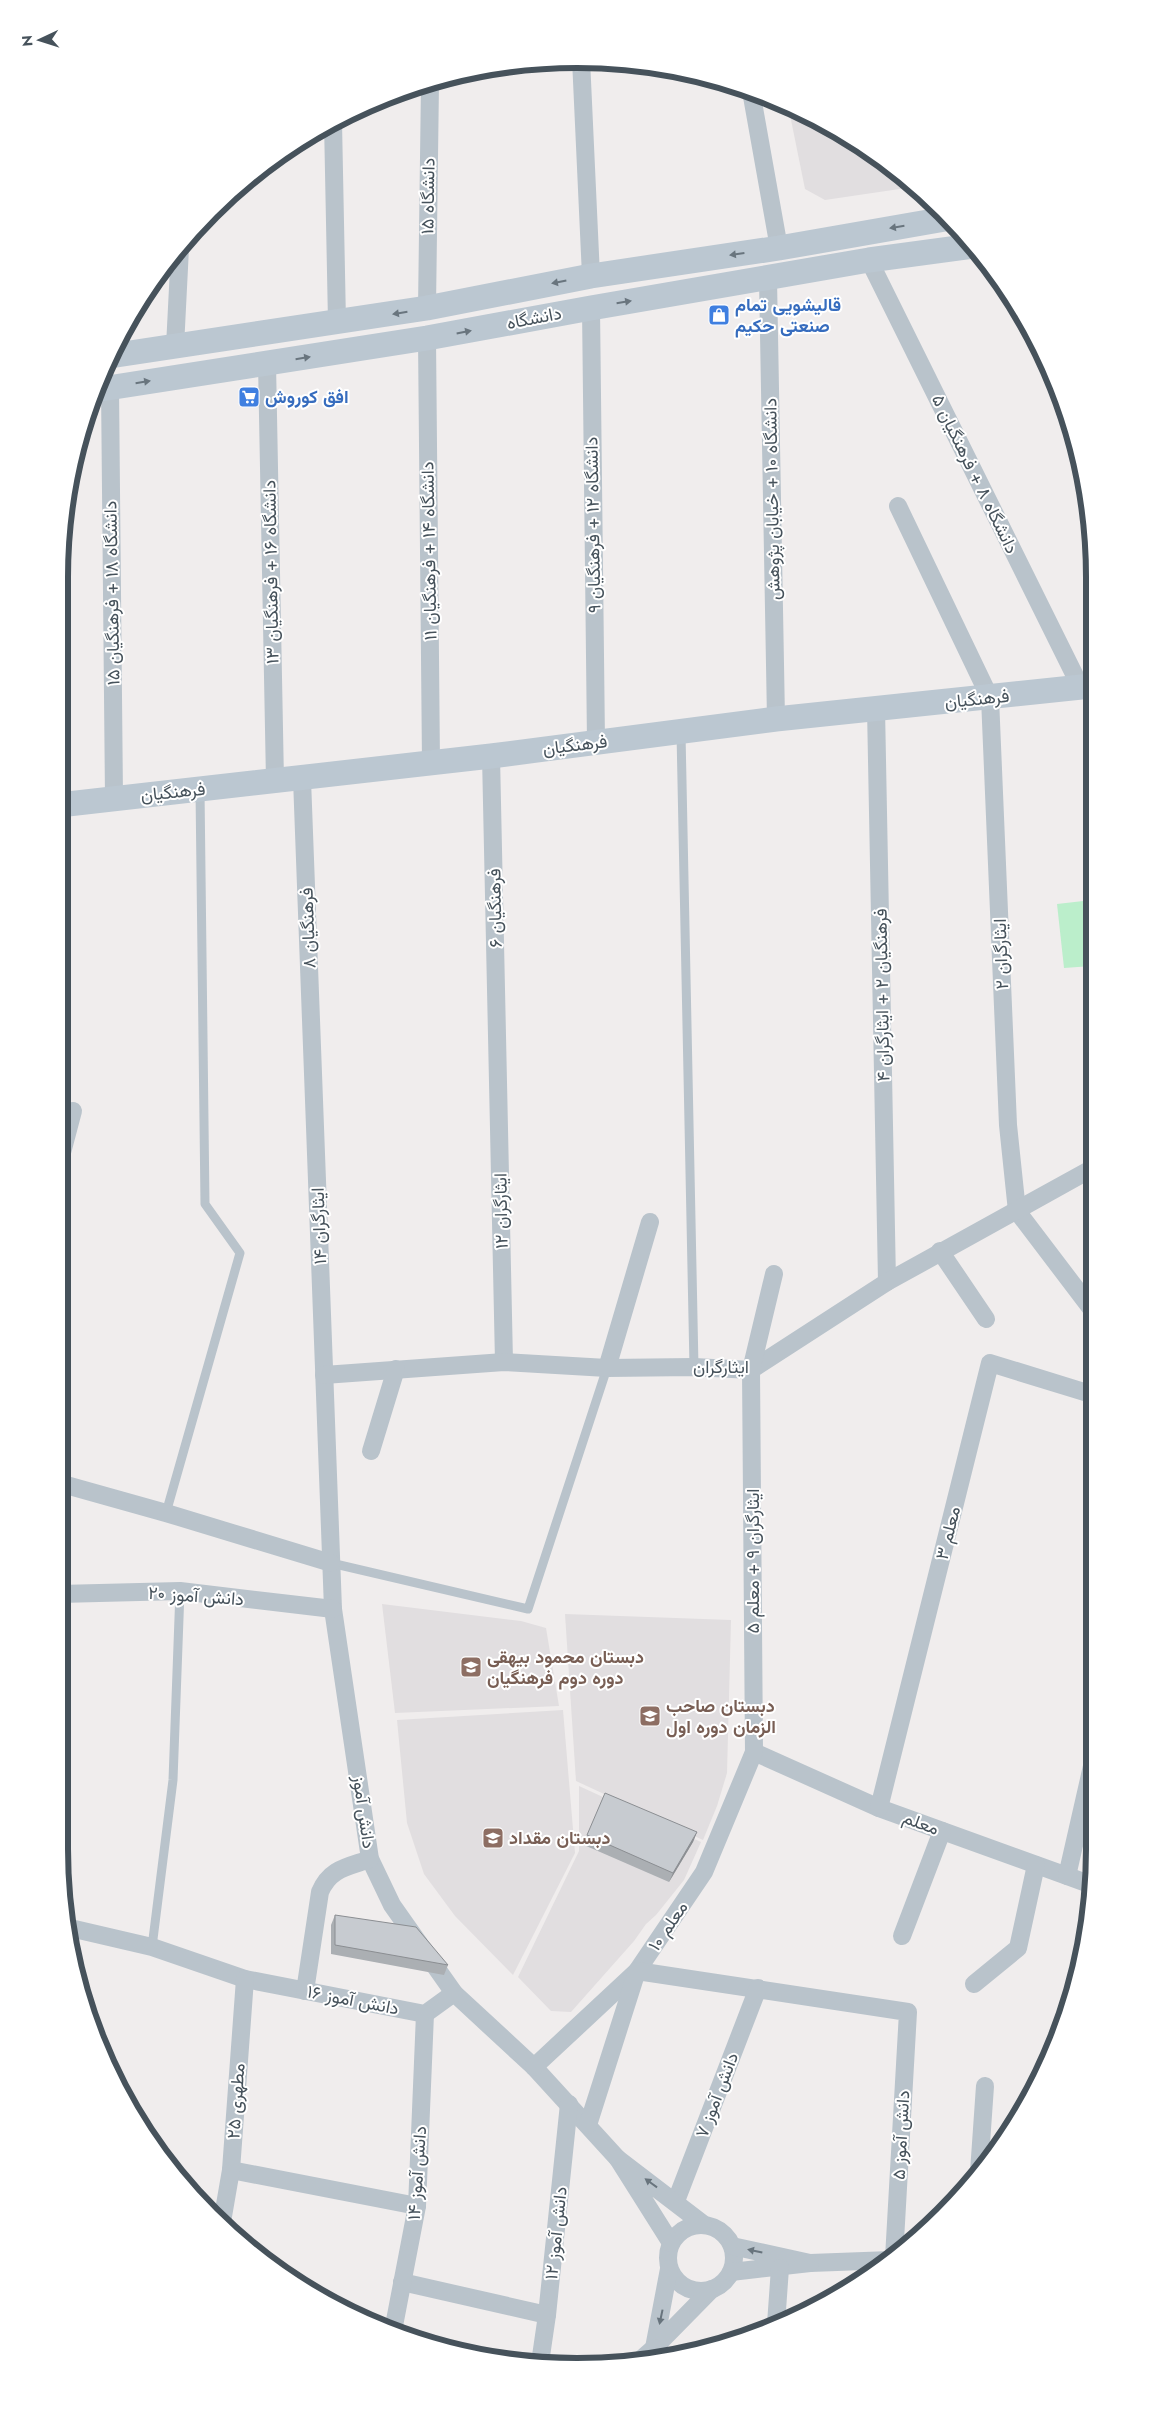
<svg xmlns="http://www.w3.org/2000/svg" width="1154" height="2425" font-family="Jost,Vazirmatn,sans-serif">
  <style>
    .education { fill: #e1dee0 }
    .green { fill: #bbeecb }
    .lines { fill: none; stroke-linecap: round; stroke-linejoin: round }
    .lane { stroke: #b9c3cb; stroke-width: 9 }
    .street { stroke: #b9c3cb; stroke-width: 18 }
    .secondary { stroke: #bbc7d1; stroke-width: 25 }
    .wall { fill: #abafb3 }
    .shaded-wall { fill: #8b8e92 }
    .building { fill: #c7cbd0; stroke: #8b8e92 }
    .oneway { fill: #69757e }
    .oneway2 { fill: #68747d }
    .labels { text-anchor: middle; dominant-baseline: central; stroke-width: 4; stroke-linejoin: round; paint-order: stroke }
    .street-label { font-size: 18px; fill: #46525b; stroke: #fff }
    .shop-label { font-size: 18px; font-weight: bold; fill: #366cbe; stroke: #fff; text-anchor: start }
    .education-label { font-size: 18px; font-weight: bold; fill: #785e54; stroke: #fff; text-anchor: start }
    .rim { fill: none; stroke: #46525b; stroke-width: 6 }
  </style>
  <rect width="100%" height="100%" fill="#f0eded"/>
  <g class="education">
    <polygon points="788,105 892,166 913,187 825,200 805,189"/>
    <polygon points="382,1604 521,1621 546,1628 559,1706 395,1713"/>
    <polygon points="565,1614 731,1620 727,1773 717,1806 703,1840 576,1781"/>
    <polygon points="563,1710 575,1853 513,1975 455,1916 424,1874 407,1823 397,1720"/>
    <polygon points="579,1786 701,1842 684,1880 656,1915 646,1924 634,1941 571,2012 551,2011 518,1977 579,1851"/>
  </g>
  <polygon class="green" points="1092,900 1092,966 1064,968 1057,904"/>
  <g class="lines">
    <g class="lane">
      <polyline points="681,733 694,1367"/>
      <polyline points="166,1513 240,1253 205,1204 200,790"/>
      <polyline points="331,1563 528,1609 607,1368"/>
      <polyline points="152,1947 173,1780 180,1591"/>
    </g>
    <g class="street">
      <polyline points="581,59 591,276"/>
      <polyline points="751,91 779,248"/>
      <polyline points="333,122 337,322"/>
      <polyline points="869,260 1081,688"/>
      <polyline points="768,279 776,719"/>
      <polyline points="427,308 430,83"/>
      <polyline points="591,308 596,742"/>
      <polyline points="427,338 431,763"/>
      <polyline points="175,347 180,248"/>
      <polyline points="267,363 275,781"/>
      <polyline points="110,387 114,798"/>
      <polyline points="898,506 990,698 1008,1125 1017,1211 1093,1311"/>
      <polyline points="876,708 887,1282"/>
      <polyline points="491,756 504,1362"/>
      <polyline points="302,779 333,1609 370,1859 392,1905 454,1993 534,2067 618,2159"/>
      <polyline points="59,1164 73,1111"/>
      <polyline points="940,1251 986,1319"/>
      <polyline points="607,1368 650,1222"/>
      <polyline points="324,1375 504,1362 607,1368 694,1367 751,1370 887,1282 1093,1168"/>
      <polyline points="371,1451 396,1369"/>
      <polyline points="59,1483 166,1513 331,1563"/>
      <polyline points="59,1594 180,1591 333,1609"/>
      <polyline points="754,1752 879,1808 1092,1885"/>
      <polyline points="879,1808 990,1363 1094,1395"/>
      <polyline points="1067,1876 1095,1753"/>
      <polyline points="66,1927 152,1947 245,1979 425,2014 454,1993"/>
      <polyline points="902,1936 942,1831"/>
      <polyline points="974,1984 1018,1948 1036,1865"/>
      <path d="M305,1991L320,1892C330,1868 348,1867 370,1859"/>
      <polyline points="534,2067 637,1971 704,1872 754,1752 751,1370 774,1274"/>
      <polyline points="588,2125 637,1971 908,2012 894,2258"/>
      <polyline points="231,2170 417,2206"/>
      <polyline points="979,2172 985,2086"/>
      <polyline points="676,2201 758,1988"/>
      <polyline points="222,2222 231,2170 245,1979"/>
      <circle cx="701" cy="2258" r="33"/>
      <polyline points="671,2243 618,2159 703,2224"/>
      <polyline points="810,2263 891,2260"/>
      <polyline points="669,2269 654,2348 712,2289"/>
      <polyline points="731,2272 810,2263 732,2246"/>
      <polyline points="402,2282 547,2315"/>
      <polyline points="776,2324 780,2268"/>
      <polyline points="393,2331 417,2206 425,2014"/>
      <polyline points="638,2362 654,2348"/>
      <polyline points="540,2363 547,2315 569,2104"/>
    </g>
    <g class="secondary">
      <polyline points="110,356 427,308 591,276 779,248 945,219"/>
      <polyline points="95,390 427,338 591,308 869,260 973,246"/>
      <polyline points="59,805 491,756 776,719 1091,686"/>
    </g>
  </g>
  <g class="wall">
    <polygon points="697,1832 693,1842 669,1882 584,1845 587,1835"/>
    <polygon points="335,1915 448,1965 444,1975 331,1954 331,1925"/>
  </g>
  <polygon class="shaded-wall" points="697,1832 693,1842 669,1882 673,1873"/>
  <g class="building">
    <polygon points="605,1793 697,1832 673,1873 587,1835"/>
    <polygon points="335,1915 416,1927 448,1965 335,1945"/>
  </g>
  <defs><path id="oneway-solid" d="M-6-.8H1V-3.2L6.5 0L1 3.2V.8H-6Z" transform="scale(1.25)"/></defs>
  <g class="oneway">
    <use href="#oneway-solid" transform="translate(897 227) rotate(171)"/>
    <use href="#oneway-solid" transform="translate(737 254) rotate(172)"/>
    <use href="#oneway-solid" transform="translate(559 282) rotate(169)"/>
    <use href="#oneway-solid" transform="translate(624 302) rotate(-9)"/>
    <use href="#oneway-solid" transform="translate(400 313) rotate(171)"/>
    <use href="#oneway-solid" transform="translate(464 332) rotate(-11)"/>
    <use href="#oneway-solid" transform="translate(303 358) rotate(-9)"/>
    <use href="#oneway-solid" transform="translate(143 382) rotate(-9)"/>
  </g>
  <g class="oneway2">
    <use href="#oneway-solid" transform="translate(651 2183) rotate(-144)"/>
    <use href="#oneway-solid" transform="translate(755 2251) rotate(-168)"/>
    <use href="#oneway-solid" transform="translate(661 2317) rotate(102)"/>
  </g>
  <defs>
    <g id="shop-square" transform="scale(1.125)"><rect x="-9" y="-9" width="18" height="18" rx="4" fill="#3f7fe0" stroke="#fff"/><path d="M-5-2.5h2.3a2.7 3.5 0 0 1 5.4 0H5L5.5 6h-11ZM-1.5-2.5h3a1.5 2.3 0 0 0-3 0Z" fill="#fff"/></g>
    <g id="supermarket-square" transform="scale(1.125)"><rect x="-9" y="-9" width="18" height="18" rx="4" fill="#3f7fe0" stroke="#fff"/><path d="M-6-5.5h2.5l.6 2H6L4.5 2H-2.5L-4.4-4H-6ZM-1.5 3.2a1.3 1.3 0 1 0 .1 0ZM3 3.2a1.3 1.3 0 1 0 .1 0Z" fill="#fff"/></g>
    <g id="school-square" transform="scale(1.125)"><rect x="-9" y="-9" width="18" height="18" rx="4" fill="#8d6e63" stroke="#fff"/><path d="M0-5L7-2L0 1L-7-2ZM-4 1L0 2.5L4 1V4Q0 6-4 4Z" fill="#fff"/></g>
  </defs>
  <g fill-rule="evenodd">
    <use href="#shop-square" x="719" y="315"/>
    <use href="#supermarket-square" x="249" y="397"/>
    <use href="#school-square" x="471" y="1667"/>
    <use href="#school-square" x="650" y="1716"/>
    <use href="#school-square" x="493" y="1838"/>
  </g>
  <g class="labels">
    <g class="street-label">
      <text transform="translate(428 196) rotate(-89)">دانشگاه ۱۵</text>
      <text transform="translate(534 318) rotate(-11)">دانشگاه</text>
      <text transform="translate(975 474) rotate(64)">دانشگاه ۸ + فرهنگیان ۵</text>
      <text transform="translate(772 499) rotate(-91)">دانشگاه ۱۰ + خیابان پژوهش</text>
      <text transform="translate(593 525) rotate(-91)">دانشگاه ۱۲ + فرهنگیان ۹</text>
      <text transform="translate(429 551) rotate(-91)">دانشگاه ۱۴ + فرهنگیان ۱۱</text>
      <text transform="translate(271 572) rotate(-91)">دانشگاه ۱۶ + فرهنگیان ۱۳</text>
      <text transform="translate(112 593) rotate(-91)">دانشگاه ۱۸ + فرهنگیان ۱۵</text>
      <text transform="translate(977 699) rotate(-6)">فرهنگیان</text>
      <text transform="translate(575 745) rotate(-7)">فرهنگیان</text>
      <text transform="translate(173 792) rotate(-6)">فرهنگیان</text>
      <text transform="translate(495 908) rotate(-91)">فرهنگیان ۶</text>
      <text transform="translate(308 928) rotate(-92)">فرهنگیان ۸</text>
      <text transform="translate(1001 954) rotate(-92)">ایثارگران ۲</text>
      <text transform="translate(882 995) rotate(-91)">فرهنگیان ۲ + ایثارگران ۴</text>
      <text transform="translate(501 1211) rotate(-91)">ایثارگران ۱۲</text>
      <text transform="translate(319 1226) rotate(-92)">ایثارگران ۱۴</text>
      <text x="721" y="1367">ایثارگران</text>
      <text transform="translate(948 1533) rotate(-76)">معلم ۳</text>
      <text transform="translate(753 1561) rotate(-90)">ایثارگران ۹ + معلم ۵</text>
      <text transform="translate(196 1596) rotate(4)">دانش آموز ۲۰</text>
      <text transform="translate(364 1812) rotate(82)">دانش آموز</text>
      <text transform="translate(921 1823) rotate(20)">معلم</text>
      <text transform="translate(668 1926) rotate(-56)">معلم ۱۰</text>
      <text transform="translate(353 2000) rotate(11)">دانش آموز ۱۶</text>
      <text transform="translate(717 2095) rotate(-69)">دانش آموز ۷</text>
      <text transform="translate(236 2101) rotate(-86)">مطهری ۲۵</text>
      <text transform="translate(901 2135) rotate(-87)">دانش آموز ۵</text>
      <text transform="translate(417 2173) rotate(-86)">دانش آموز ۱۴</text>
      <text transform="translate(556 2233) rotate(-84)">دانش آموز ۱۲</text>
    </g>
    <g class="shop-label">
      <text x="735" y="305">قالیشویی تمام<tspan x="735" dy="21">صنعتی حکیم</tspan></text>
      <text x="265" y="397">افق کوروش</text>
    </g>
    <g class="education-label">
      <text x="487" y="1657">دبستان محمود بیهقی<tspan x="487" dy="21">دوره دوم فرهنگیان</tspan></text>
      <text x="666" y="1706">دبستان صاحب<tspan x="666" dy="21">الزمان دوره اول</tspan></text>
      <text x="509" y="1838">دبستان مقداد</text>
    </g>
  </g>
  <path d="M0 0H1154V2425H0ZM577 68H577A509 509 0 0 1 1086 577V1849A509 509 0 0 1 577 2358H577A509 509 0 0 1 68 1849V577A509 509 0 0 1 577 68Z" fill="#fff" fill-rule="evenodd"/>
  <path class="rim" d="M577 68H577A509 509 0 0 1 1086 577V1849A509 509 0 0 1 577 2358H577A509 509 0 0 1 68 1849V577A509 509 0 0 1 577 68Z"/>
  <g transform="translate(40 40) rotate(266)" stroke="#ffffff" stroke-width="4" paint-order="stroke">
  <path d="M0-4L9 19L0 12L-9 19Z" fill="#46525b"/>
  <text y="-8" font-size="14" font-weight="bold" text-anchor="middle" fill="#46525b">N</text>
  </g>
</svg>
